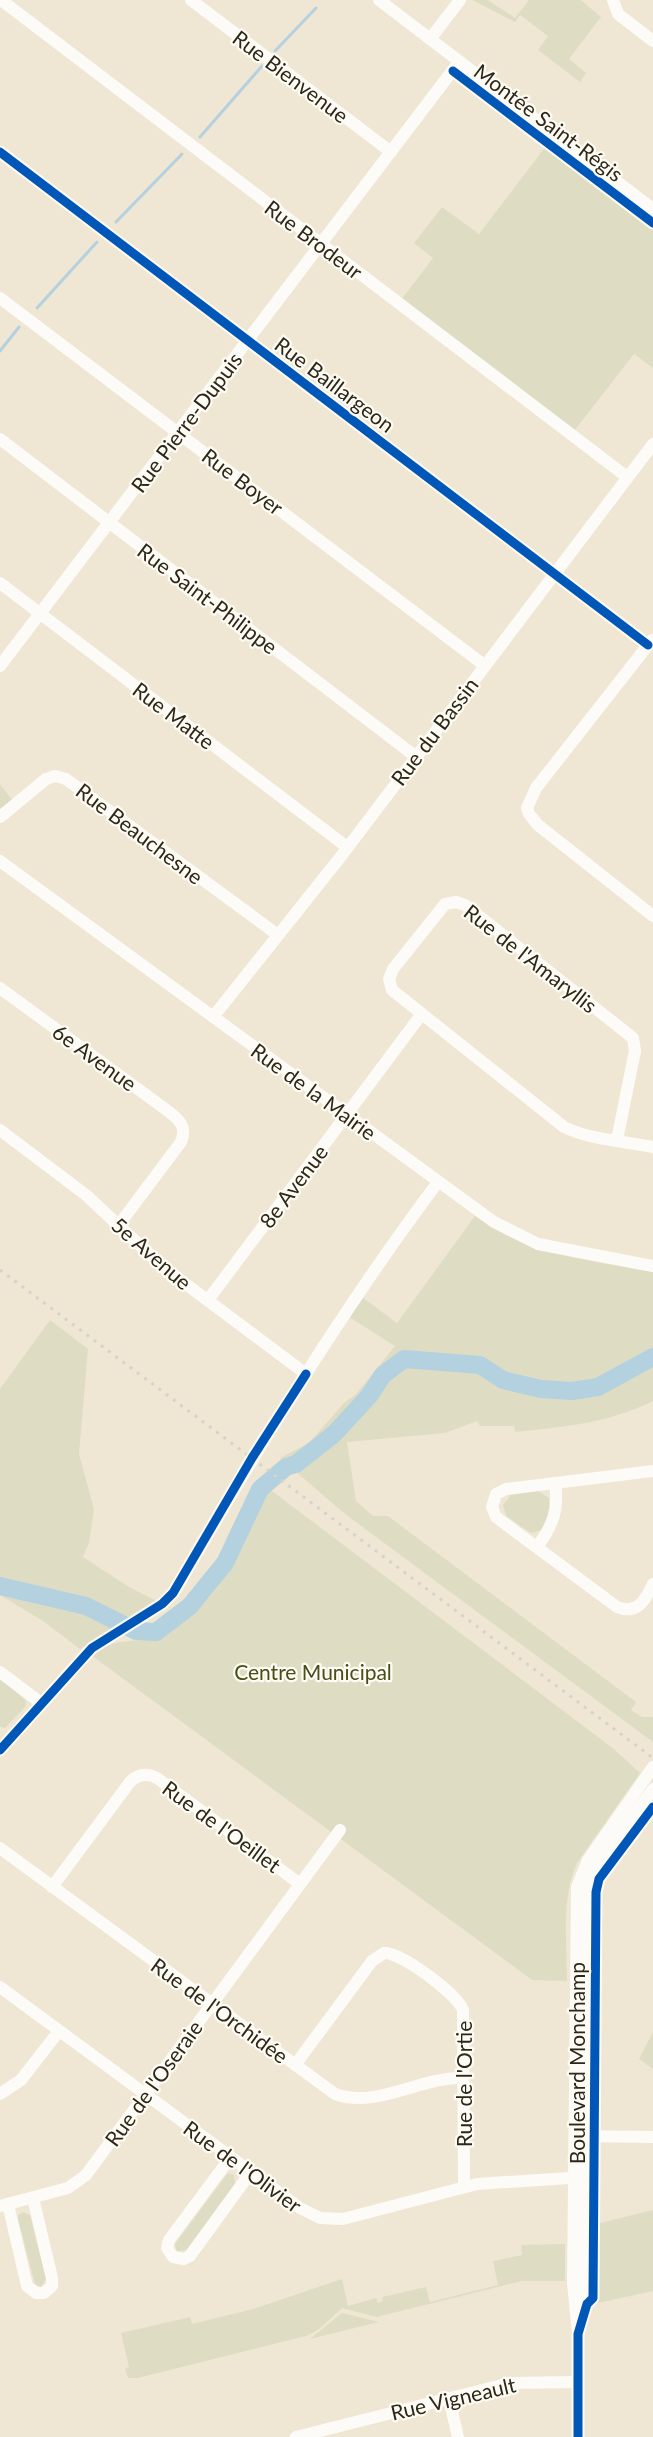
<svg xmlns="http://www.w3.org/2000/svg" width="653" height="2437" font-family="Lato,sans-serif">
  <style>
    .green { fill: #deddc4 }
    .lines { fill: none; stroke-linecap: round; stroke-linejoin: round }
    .stream { stroke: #b4d1e0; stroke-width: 3 }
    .river { stroke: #b4d1e0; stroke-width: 18 }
    .minor { stroke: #fdfbf8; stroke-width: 12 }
    .rail { stroke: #d6d3ce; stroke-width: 3; stroke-dasharray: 3 6; stroke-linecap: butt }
    .cycleway-casing { stroke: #fdfbf3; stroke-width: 13 }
    .cycleway { stroke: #0057b8; stroke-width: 9 }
    .labels { text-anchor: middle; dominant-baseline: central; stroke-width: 4.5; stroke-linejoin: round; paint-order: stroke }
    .street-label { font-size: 21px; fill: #2c2719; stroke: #fdfbf3 }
    .park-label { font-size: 21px; fill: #484e18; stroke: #fdfbf3 }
  </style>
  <rect width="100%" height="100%" fill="#efe7d3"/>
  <g class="green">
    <polygon points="472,0 488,0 515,18 529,0 581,0 601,17 569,59 586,73 580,82 538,50 548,36 520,15 515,22"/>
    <polygon points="546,146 653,226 653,368 634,354 574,431 401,300 433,258 414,243 442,207 479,234"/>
    <polygon points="0,784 12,800 0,810"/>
    <path d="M475,1216C534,1256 585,1259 653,1272V1401C609,1423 563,1427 515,1432L514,1426H480L477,1421L445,1433L347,1442L356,1501L373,1516H388L636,1702L631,1710L642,1717H653V1742L345,1514L280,1458L309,1443L344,1403L356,1394L395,1346L349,1317L362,1297L397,1323Z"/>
    <path d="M50,1320L88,1349L79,1454L94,1509L89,1543L83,1557C108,1573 132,1591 160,1602L80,1649L43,1621L0,1595V1389Z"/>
    <path d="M268,1488L614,1749L640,1773L577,1863C561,1898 567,1943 567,1981L532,1980L91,1655C112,1636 137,1645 160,1634C237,1595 227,1550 268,1488Z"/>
    <polygon points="538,1491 549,1498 550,1513 542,1530 531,1533 506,1516 503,1505 511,1495"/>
    <polygon points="0,1678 26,1701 25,1707 5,1728 0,1727"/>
    <polygon points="653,2032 653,2069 639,2059"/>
    <polygon points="228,2173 234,2175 235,2183 186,2250 177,2251 175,2244"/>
    <polygon points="653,2210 653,2291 593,2304 596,2224"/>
    <polygon points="23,2212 30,2215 46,2279 41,2287 35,2284 18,2219 18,2215"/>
    <polygon points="565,2244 565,2281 522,2281 377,2317 342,2308 318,2330 306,2336 138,2378 128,2378 125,2369 129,2367 121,2333 190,2317 192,2324 253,2309 342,2279 348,2306 376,2298 378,2303 383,2301 382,2297 426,2287 430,2302 498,2285 493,2261 522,2255 521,2245"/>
    <polygon points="342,2313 379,2322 310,2339"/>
  </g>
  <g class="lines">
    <g class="stream">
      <polyline points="275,51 316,8"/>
      <polyline points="200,137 262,66"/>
      <polyline points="116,222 182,154"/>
      <polyline points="37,308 97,242"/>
      <polyline points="0,351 19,327"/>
    </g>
    <polyline class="river" points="0,1586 86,1606 136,1631 156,1632 190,1606 225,1563 260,1489 286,1467 296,1464 334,1434 369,1396 383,1375 404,1359 480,1365 503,1380 541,1389 572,1391 598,1387 653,1357"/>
    <g class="minor">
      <polyline points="1,0 627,477"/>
      <polyline points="191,0 391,152"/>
      <polyline points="379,0 653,209"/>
      <polyline points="613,0 618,14 653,41"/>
      <polyline points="430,39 460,0"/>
      <polyline points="0,152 648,645"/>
      <polyline points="0,298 484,665"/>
      <polyline points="0,439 415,756"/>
      <polyline points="0,583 347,847"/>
      <polyline points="652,640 536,788 527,808 529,814 538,825 653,916"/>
      <polyline points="0,666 459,62"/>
      <polyline points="0,817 46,779 55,776 66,779 278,935"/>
      <polyline points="0,861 494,1222 538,1244 653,1266"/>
      <path d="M0,988L168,1111C180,1120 187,1127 181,1142L118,1226"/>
      <polyline points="213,1017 342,855 653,444"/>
      <polyline points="0,1130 86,1195 163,1267 306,1374"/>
      <path d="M617,1140L635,1051L633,1038L465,905L456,902L445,904L393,969L389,979L392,990L564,1127C590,1140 624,1141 653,1147"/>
      <polyline points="208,1300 421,1015"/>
      <path d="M653,1471L506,1489L496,1494L492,1507L496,1517L617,1607C637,1615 645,1601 653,1584"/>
      <path d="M537,1547C553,1525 559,1510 555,1483"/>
      <path d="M178,1585C259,1446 342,1310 438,1182"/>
      <polyline points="0,1672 41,1703"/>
      <polyline points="0,1750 86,1654"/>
      <path d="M0,1848L335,2094C377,2109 420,2077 462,2078"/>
      <path d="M52,1887L130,1782C138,1774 147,1773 157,1778L300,1884"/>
      <polyline points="0,1987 300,2208 320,2218 343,2219 477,2184 585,2177"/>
      <path d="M295,2065L372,1961L384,1953C401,1952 457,1994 463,2010L464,2187"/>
      <polyline points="0,2094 21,2080 59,2031"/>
      <polyline points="576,2136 653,2137"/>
      <polyline points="230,2158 169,2240 167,2248 173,2257 184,2259 190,2256 251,2172"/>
      <polyline points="8,2204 27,2286 36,2293 44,2293 52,2286 52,2278 33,2198"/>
      <polyline points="0,2206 68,2188 86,2175 340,1830"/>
      <polyline points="580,2324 585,2246 586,1893 596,1866 653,1789"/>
      <polyline points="449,2398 458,2437"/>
      <polyline points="296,2437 510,2383 577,2382"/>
      <polyline points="578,2437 578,2334 573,2283 577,1887 588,1860 653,1767"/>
    </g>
    <polyline class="rail" points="0,1270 653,1758"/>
    <g class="cycleway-casing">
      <g id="cycleway">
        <polyline points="453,71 653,223"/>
        <polyline points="0,152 648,645"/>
        <polyline points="0,1750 92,1648 162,1604 173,1593 252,1458 306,1374"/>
        <polyline points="578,2437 578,2334 587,2304 593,2298 596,1892 599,1879 653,1807"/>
      </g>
    </g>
    <use href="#cycleway" class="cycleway"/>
  </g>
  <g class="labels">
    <g class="street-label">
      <text transform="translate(291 76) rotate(37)">Rue Bienvenue</text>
      <text transform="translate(549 122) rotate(37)">Montée Saint-Régis</text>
      <text transform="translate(314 239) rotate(37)">Rue Brodeur</text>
      <text transform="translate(335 384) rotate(37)">Rue Baillargeon</text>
      <text transform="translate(186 422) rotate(-53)">Rue Pierre-Dupuis</text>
      <text transform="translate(243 481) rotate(37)">Rue Boyer</text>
      <text transform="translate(208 598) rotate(37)">Rue Saint-Philippe</text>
      <text transform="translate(174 715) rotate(37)">Rue Matte</text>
      <text transform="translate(434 731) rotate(-53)">Rue du Bassin</text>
      <text transform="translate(140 833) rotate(37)">Rue Beauchesne</text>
      <text transform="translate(531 958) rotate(38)">Rue de l'Amaryllis</text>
      <text transform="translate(95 1057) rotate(36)">6e Avenue</text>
      <text transform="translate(314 1091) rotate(36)">Rue de la Mairie</text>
      <text transform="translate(293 1186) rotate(-53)">8e Avenue</text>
      <text transform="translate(152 1253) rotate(41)">5e Avenue</text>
      <text transform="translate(222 1826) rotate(36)">Rue de l'Oeillet</text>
      <text transform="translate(220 2010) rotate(36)">Rue de l'Orchidée</text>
      <text transform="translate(576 2063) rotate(-90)">Boulevard Monchamp</text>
      <text transform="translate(153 2083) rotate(-54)">Rue de l'Oseraie</text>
      <text transform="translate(463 2084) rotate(-90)">Rue de l'Ortie</text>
      <text transform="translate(243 2166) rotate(36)">Rue de l'Olivier</text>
      <text transform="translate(453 2398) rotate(-13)">Rue Vigneault</text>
    </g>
    <g class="park-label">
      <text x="313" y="1671">Centre Municipal</text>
    </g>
  </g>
</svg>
